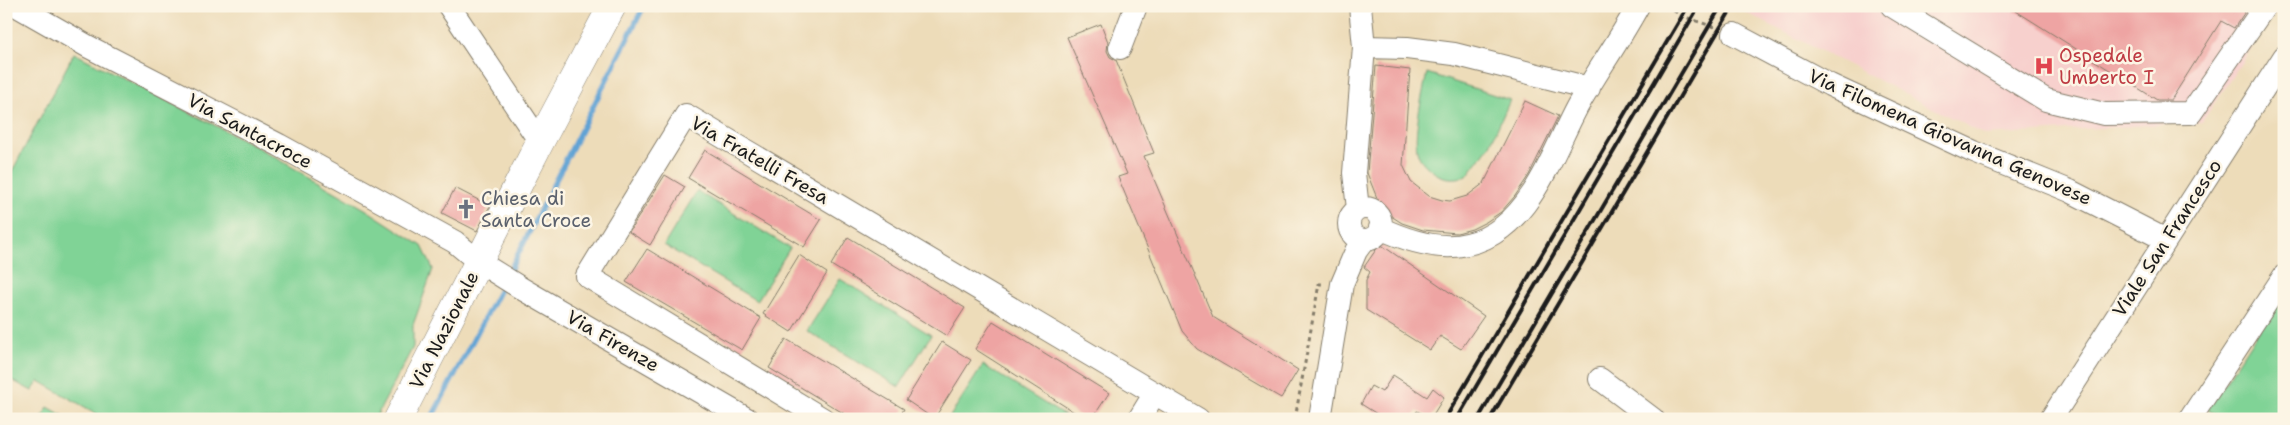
<svg xmlns="http://www.w3.org/2000/svg" width="2290" height="425" font-family="'Shantell Sans',sans-serif">
	<style>
		.built { fill: #f7d0cd }
		.green { fill: #80d396; stroke: #4e7859 }
		.lines { fill: none; stroke-linecap: round; stroke-linejoin: round }
		.stream { stroke: #60a3d4; stroke-width: 5.5 }
		.building { fill: #eea4a3 }
		.minor-casing { stroke: #847c6a; stroke-width: 24 }
		.major-casing { stroke: #847c6a; stroke-width: 29 }
		.path { stroke: #847c6a; stroke-width: 3; stroke-dasharray: 4 4; stroke-linecap: butt }
		.minor { stroke: #fff; stroke-width: 22 }
		.major { stroke: #fff; stroke-width: 28 }
		.rail { stroke: #1c1c1c; stroke-width: 4 }
		.labels { text-anchor: middle; dominant-baseline: central; stroke-width: 5; stroke-linejoin: round; paint-order: stroke }
		.health-label { font-size: 19px; fill: #be3a42; stroke: #fcf5e5; text-anchor: start }
		.street-label { font-size: 19px; fill: #1c1c1c; stroke: #fcf5e5 }
		.worship-label { font-size: 19px; fill: #5b616d; stroke: #fcf5e5; text-anchor: start }
	</style>
	<rect width="100%" height="100%" fill="#fcf5e5"/>
	<filter id="ink" filterUnits="userSpaceOnUse"><feTurbulence type="fractalNoise" baseFrequency=".02" numOctaves="2"/><feDisplacementMap in="SourceGraphic" scale="10" xChannelSelector="R" yChannelSelector="G"/><feConvolveMatrix kernelMatrix="1 2 1 2 8 2 1 2 1" color-interpolation-filters="sRGB"/></filter>
	<filter id="wash" filterUnits="userSpaceOnUse"><feTurbulence type="fractalNoise" baseFrequency=".0096" numOctaves="4" result="noise"/><feDisplacementMap in="SourceGraphic" scale="20" xChannelSelector="R" yChannelSelector="G"/><feGaussianBlur stdDeviation="1.12" result="paint"/><feColorMatrix in="noise" values="0 0 0 0 0 0 0 0 0 0 0 0 0 0 0 0 0 1.4 0 .05"/><feComposite in="paint" operator="in"/></filter>
	<g filter="url(#wash)">
		<rect width="100%" height="100%" fill="#eddcb9"/>
		<path class="built" d="M 1743,6 L 2279,6 L 2202,122 L 1985,135 L 1741,10 Z"/>
		<path class="green" d="M 74,53 L 257,147 L 365,209 L 422,246 L 433,269 L 413,325 L 413,347 L 375,419 L 106,419 L 39,381 L 32,391 L 6,377 L 6,183 Z
			M 1427,73 L 1510,100 L 1490,145 L 1467,176 C 1453,180 1441,179 1430,169 C 1426,166 1420,160 1418,154 C 1412,137 1423,92 1427,73 Z
			M 697,191 L 790,248 L 757,301 L 664,245 Z
			M 840,279 L 931,335 L 899,387 L 807,331 Z
			M 2284,291 L 2284,419 L 2223,419 L 2208,409 Z
			M 983,365 L 1068,418 L 1067,419 L 949,418 Z
			M 48,407 L 69,419 L 41,419 Z"/>
		<g class="lines">
			<path class="stream" d="M 508,274 L 644,6
				M 431,419 L 504,282"/>
		</g>
		<g id="blocks">
			<path class="building" d="M 2008,6 L 2249,6 L 2234,28 L 2221,21 L 2171,100 L 2157,100 Z
				M 1101,24 L 1108,42 L 1107,51 L 1110,57 L 1116,60 L 1154,153 L 1144,156 L 1213,317 L 1298,370 L 1281,398 L 1197,349 L 1182,331 L 1118,177 L 1127,174 L 1067,37 Z
				M 1376,66 L 1410,70 L 1403,165 L 1411,182 L 1429,196 L 1442,200 L 1450,201 L 1467,196 L 1484,183 L 1525,101 L 1558,116 L 1529,175 L 1515,196 L 1501,212 L 1486,222 L 1472,229 L 1457,233 L 1423,230 L 1402,223 L 1391,216 L 1377,198 L 1367,173 Z
				M 705,150 L 821,220 L 804,247 L 688,178 Z
				M 665,175 L 685,187 L 650,245 L 629,232 Z
				M 455,188 L 490,206 L 477,231 L 442,213 Z
				M 848,237 L 965,308 L 947,336 L 831,265 Z
				M 1380,244 L 1484,316 L 1461,349 L 1440,336 L 1430,350 L 1366,310 L 1366,280 L 1370,272 L 1364,267 Z
				M 647,249 L 761,318 L 742,350 L 626,282 Z
				M 799,255 L 827,273 L 791,332 L 763,314 Z
				M 993,321 L 1109,393 L 1092,419 L 1085,419 L 975,349 Z
				M 786,339 L 904,409 L 898,419 L 853,419 L 769,368 Z
				M 942,342 L 971,360 L 934,419 L 906,400 Z
				M 1393,375 L 1427,397 L 1433,388 L 1444,397 L 1431,418 L 1417,411 L 1412,419 L 1385,419 L 1361,404 L 1371,386 L 1382,392 Z"/>
		</g>
	</g>
	<g filter="url(#ink)">
		<use href="#blocks" fill-opacity="0" stroke="#847c6a" stroke-width="1"/>
		<g class="lines">
			<defs>
				<path id="minor" d="M 17,6 L 89,47 L 279,145 L 455,242 L 479,262 L 524,290 L 747,419
					M 449,6 L 540,142
					M 1892,6 L 2046,100 L 2104,114 L 2191,113 L 2265,6
					M 1734,34 L 1830,85 L 1974,152 L 2070,191 L 2166,240
					M 1364,47 L 1407,48 L 1454,54 L 1589,88
					M 1120,48 L 1136,6
					M1349 224a16 16 0 1 1 32 0a16 16 0 1 1-32 0Z
					M 1358,209 L 1354,173 L 1364,47 L 1360,6
					M 1380,228 C 1435,254 1485,257 1525,204 C 1547,175 1560,139 1577,107 C 1596,73 1619,41 1638,6
					M 1600,379 L 1653,419
					M 823,419 L 587,276 L 686,115 L 1198,419
					M 1139,419 L 1155,393
					M 1320,419 L 1342,284 L 1356,251 L 1364,240
					M 2051,419 L 2284,57
					M 2190,419 L 2284,276"/>
				<path id="major" d="M 398,419 L 540,142 L 612,6"/>
			</defs>
			<use href="#minor" class="minor-casing"/>
			<use href="#major" class="major-casing"/>
			<path class="path" d="M 1667,6 L 1682,16 L 1717,28
				M 1295,419 L 1319,284 L 1324,284"/>
			<use href="#minor" class="minor"/>
			<use href="#major" class="major"/>
			<path class="rail" d="M 1445,419 L 1688,6
				M 1457,419 L 1699,6
				M 1478,419 L 1721,6
				M 1490,419 L 1733,6"/>
		</g>
	</g>
	<defs>
		<symbol id="hospital-bare" viewBox="-9 -9 18 18"><path d="M-5-5h3v3.5h4V-5h3V5h-3V1.5h-4V5h-3Z" fill="#e0444e" stroke="#fcf5e5" stroke-width="2.5" paint-order="stroke"/></symbol>
		<symbol id="church-bare" viewBox="-9 -9 18 18"><path d="M-1.2-6h2.4v3.5h3.3v2.4h-3.3V6h-2.4V-.1h-3.3v-2.4h3.3Z" fill="#6b7280" stroke="#fcf5e5" stroke-width="2.5" paint-order="stroke"/></symbol>
	</defs>
	<g fill-rule="evenodd">
		<use href="#hospital-bare" x="2030" y="52" width="28" height="28"/>
		<use href="#church-bare" x="452" y="195" width="28" height="28"/>
	</g>
	<g class="labels">
		<g class="health-label">
			<text x="2059" y="55">Ospedale<tspan x="2059" dy="22">Umberto I</tspan></text>
		</g>
		<g class="street-label">
			<text transform="translate(250 131) rotate(28)">Via Santacroce</text>
			<text transform="translate(1950 137) rotate(24)">Via Filomena Giovanna Genovese</text>
			<text transform="translate(760 160) rotate(30)">Via Fratelli Fresa</text>
			<text transform="translate(2167 238) rotate(-57)">Viale San Francesco</text>
			<text transform="translate(444 330) rotate(-63)">Via Nazionale</text>
			<text transform="translate(613 341) rotate(30)">Via Firenze</text>
		</g>
		<g class="worship-label">
			<text x="481" y="198">Chiesa di<tspan x="481" dy="22">Santa Croce</tspan></text>
		</g>
	</g>
	<rect width="2290" height="425" fill="none" stroke="#fcf5e5" stroke-width="25"/>
</svg>
